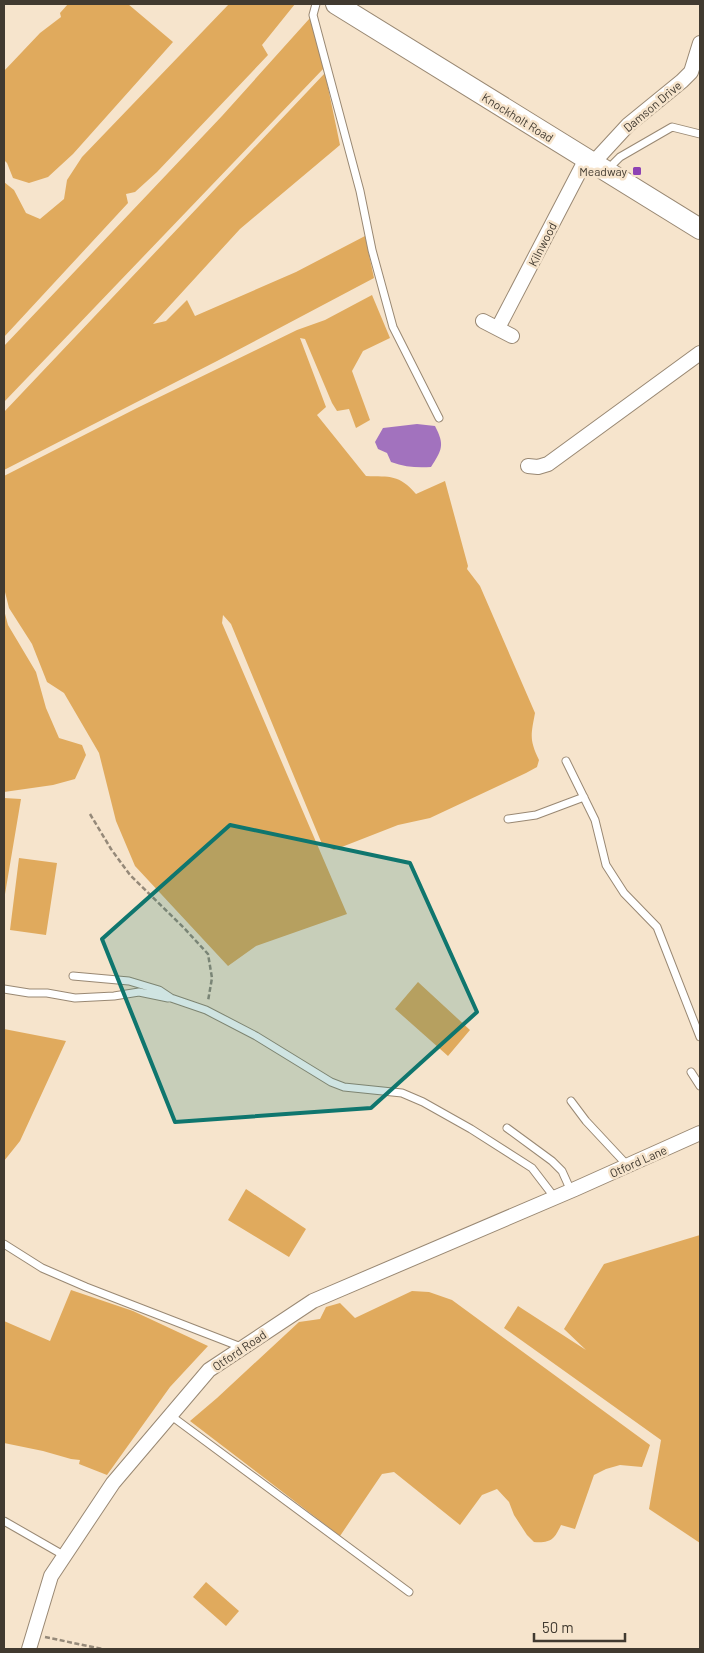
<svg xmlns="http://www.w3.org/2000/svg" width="704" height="1653" font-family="Barlow,sans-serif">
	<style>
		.green { fill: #e0aa5d }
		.water { fill: #a272be }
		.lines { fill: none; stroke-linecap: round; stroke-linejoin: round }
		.lane-casing { stroke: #998873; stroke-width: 9 }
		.street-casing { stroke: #998873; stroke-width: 16 }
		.secondary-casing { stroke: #998873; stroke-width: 22 }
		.path { stroke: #958979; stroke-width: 2.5; stroke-dasharray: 5 2.5; stroke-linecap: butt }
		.lane { stroke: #fff; stroke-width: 7 }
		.street { stroke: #fff; stroke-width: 14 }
		.secondary { stroke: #fff; stroke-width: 20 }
		.marked { fill: #0f766e; fill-opacity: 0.2; stroke: #0f766e; stroke-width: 4; stroke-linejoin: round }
		.poi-dot { fill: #8d42b4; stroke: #f6e4cc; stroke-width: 2 }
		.labels { text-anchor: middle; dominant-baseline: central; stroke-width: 5; stroke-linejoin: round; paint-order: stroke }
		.street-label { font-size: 12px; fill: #413a30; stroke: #f6e4cc }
		.poi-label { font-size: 12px; fill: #413a30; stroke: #f6e4cc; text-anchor: end }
	</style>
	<rect width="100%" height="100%" fill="#f6e4cc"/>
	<path class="green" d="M 68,4 L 128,4 L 173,42 L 73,154 L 48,177 L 29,183 L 13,178 L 7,163 L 4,160 L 4,71 L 40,33 L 61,17 L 60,13 Z
		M 229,4 L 295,4 L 262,45 L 268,55 L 157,172 L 135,192 L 126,194 L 128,203 L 4,337 L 4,182 L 14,190 L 26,213 L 40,219 L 64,199 L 67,180 L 82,157 Z
		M 310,18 L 324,68 L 4,402 L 4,346 L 222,116 Z
		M 325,73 L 340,145 L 240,229 L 153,324 L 166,321 L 187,300 L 195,316 L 296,272 L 365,236 L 374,278 L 217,361 L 4,470 L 4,412 Z
		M 372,295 L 390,338 L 363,351 L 352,371 L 370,420 L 356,428 L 349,409 L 337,411 L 332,403 L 305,339 L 300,338 L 326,407 L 317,415 L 366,476 C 390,477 399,474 416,494 L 445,481 L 468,566 L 467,569 L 480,586 L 535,713 C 531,735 529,739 539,760 L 537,767 L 526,773 L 430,818 L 398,825 L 334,850 L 322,844 L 231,624 L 223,615 L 222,623 L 347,914 L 256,946 L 228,966 L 135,866 L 116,821 L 99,753 L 64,693 L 47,682 L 32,644 L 9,608 L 4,588 L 4,476 L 137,408 L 297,330 L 325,320 Z
		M 4,610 L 8,625 L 36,672 L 46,708 L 59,738 L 82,745 L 86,755 L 75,779 L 53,785 L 4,792 Z
		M 4,798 L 21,799 L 4,900 Z
		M 19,858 L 57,863 L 46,935 L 10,930 Z
		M 418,982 L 470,1030 L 448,1056 L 395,1009 Z
		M 4,1029 L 66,1041 L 20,1141 L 4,1161 Z
		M 246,1189 L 306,1229 L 289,1257 L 228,1220 Z
		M 700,1235 L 700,1543 L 649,1509 L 661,1440 L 504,1328 L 518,1306 L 586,1350 L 564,1329 L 604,1264 Z
		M 71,1290 L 133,1311 L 208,1346 L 170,1387 L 107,1475 L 79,1464 L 80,1460 L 71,1459 L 43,1451 L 4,1443 L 4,1321 L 50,1341 Z
		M 412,1291 L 429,1292 L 452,1300 L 650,1445 L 642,1467 L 620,1465 L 606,1469 L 594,1475 L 575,1529 L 561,1525 C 554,1540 551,1543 534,1542 L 527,1535 L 514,1515 L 509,1502 L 497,1489 L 482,1495 L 460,1525 L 394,1472 L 382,1474 L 340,1536 L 190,1421 L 217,1398 L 299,1322 L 320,1319 L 326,1307 L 340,1303 L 355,1318 Z
		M 206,1582 L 239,1611 L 226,1626 L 193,1597 Z"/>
	<path class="water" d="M 417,424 L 435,426 C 445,445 442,450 431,467 C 417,468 405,467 391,462 L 387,453 L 378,449 L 375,442 L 383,428 Z"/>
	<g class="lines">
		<defs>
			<path id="lane" d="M 316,4 L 313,15 L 360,191 L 372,250 L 393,327 L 439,418
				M 608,169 L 620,157 L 672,127 L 700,134
				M 566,761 L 595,820 L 606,865 L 624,893 L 657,927 L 700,1037
				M 508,819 L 536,815 L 584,797
				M 73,976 L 129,981 L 159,990 L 171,998 L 206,1010 L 256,1036 L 331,1082 L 344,1087 L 402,1093 L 423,1102 L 471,1129 L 532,1168 L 555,1198
				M 4,989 L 29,993 L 47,993 L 75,998 L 114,996 L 139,992 L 168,998
				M 691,1072 L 700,1086
				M 571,1101 L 586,1121 L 628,1166
				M 507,1128 L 552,1161 L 562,1171 L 571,1191
				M 4,1244 L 42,1268 L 86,1287 L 241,1347
				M 170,1415 L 409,1592
				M 4,1521 L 65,1556"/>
			<path id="street" d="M 593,163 L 628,125 L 682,81 L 691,72 L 700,43
				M 483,321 L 512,336
				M 498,328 L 586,159
				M 528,466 L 538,467 L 548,464 L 700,353
				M 29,1649 L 51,1576 L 113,1483 L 209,1370 L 313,1301 L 575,1189 L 700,1133"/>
			<path id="secondary" d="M 336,4 L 700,229"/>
		</defs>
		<use href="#lane" class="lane-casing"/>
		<use href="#street" class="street-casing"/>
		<use href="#secondary" class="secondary-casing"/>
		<path class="path" d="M 90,814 L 111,849 L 130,875 L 184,928 L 208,954 L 212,978 L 208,1001
			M 45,1637 L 102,1649"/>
		<use href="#lane" class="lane"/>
		<use href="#street" class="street"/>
		<use href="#secondary" class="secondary"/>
	</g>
	<path class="marked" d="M 230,825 L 410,863 L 477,1012 L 371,1108 L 175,1122 L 102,939 Z"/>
	<rect class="poi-dot" x="632" y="166" width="10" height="10" rx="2.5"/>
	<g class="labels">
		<g class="street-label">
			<text transform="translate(652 106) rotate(-40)">Damson Drive</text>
			<text transform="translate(518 117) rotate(32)">Knockholt Road</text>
			<text transform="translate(542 244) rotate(-63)">Kilnwood</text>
			<text transform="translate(638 1161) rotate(-24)">Otford Lane</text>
			<text transform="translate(239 1350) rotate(-34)">Otford Road</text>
		</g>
		<g class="poi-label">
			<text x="627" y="171">Meadway</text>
		</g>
	</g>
	<rect width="704" height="1653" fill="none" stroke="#413a30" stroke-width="10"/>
	<path d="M534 1633v8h91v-8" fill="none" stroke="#413a30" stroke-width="2.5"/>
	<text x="542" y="1633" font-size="15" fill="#413a30" stroke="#f6e4cc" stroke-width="4" paint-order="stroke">50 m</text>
</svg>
